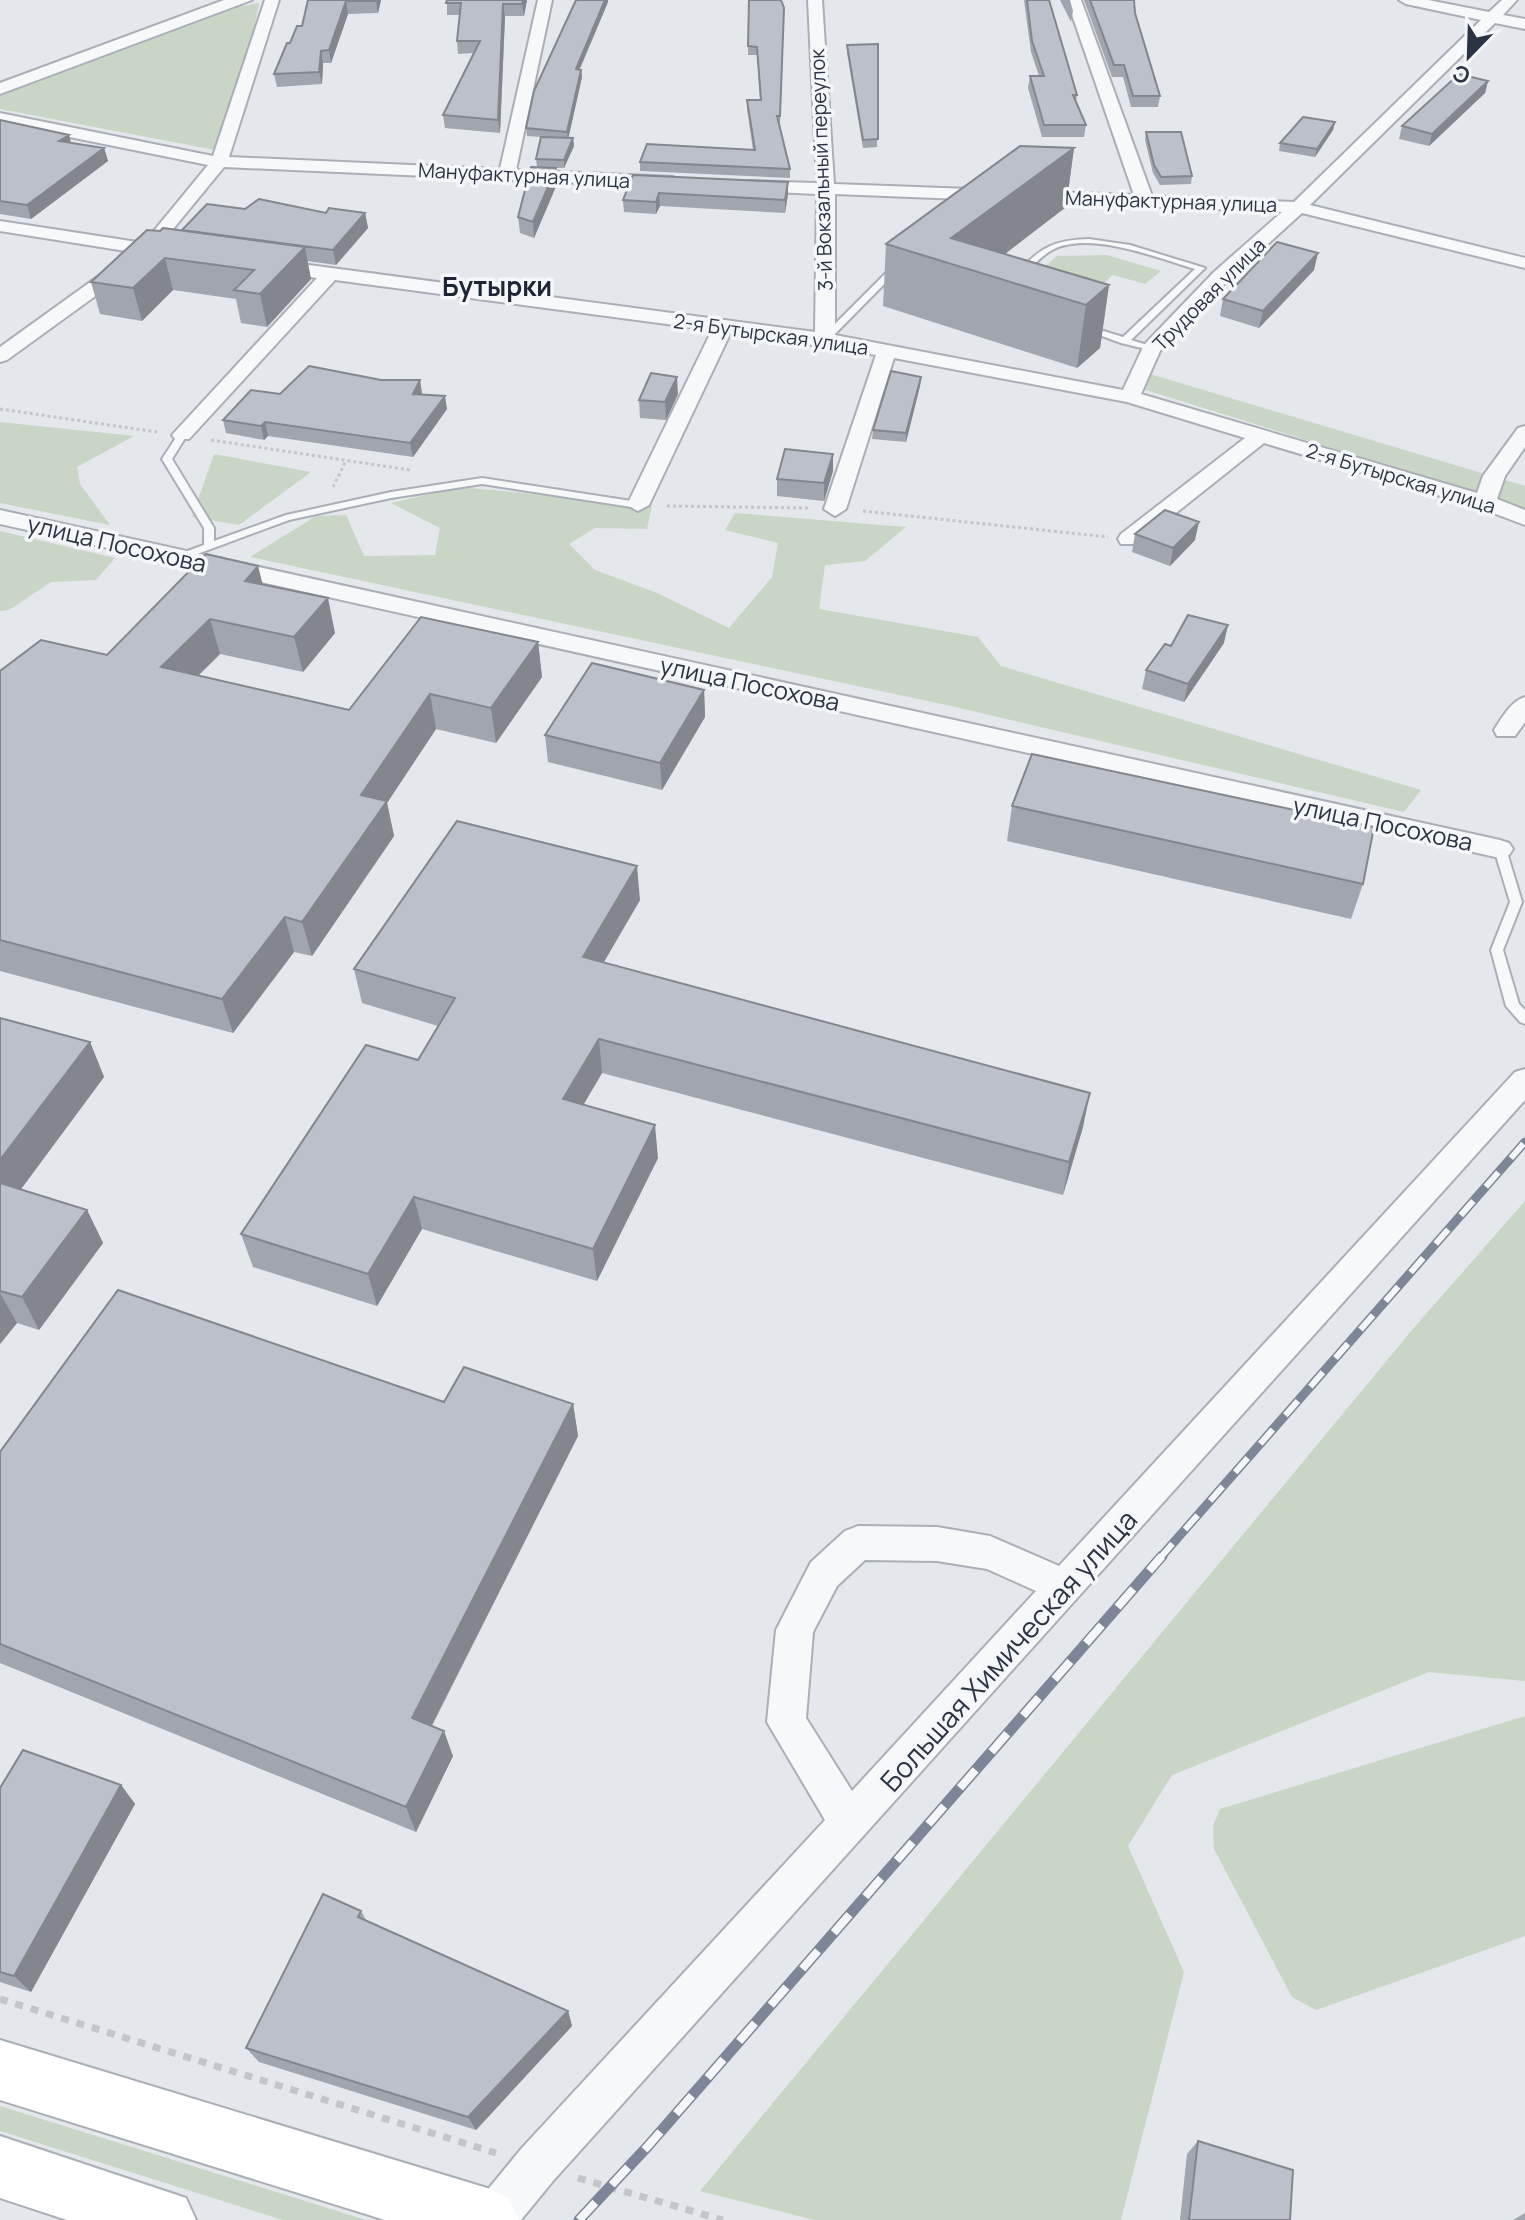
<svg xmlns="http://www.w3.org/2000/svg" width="1525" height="2220" font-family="Manrope,sans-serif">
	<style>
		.green { fill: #c9d6c5 }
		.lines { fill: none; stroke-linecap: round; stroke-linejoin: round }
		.service-casing { stroke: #a9aeb7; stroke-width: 4 }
		.minor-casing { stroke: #a9aeb7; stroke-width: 4 }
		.secondary-casing { stroke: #a9aeb7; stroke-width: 4 }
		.path-far1 { stroke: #c2c5cb; stroke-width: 3; stroke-dasharray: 3 3; stroke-linecap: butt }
		.path { stroke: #c2c5cb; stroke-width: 7; stroke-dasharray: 8 8; stroke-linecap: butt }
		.service { fill: #f7f8fa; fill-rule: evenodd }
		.minor { fill: #f7f8fa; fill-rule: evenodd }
		.secondary { fill: #fff; fill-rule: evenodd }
		.rail-far1-casing { stroke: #7d8696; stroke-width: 9 }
		.rail-casing { stroke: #7d8696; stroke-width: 11 }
		.rail-far1 { stroke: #f4f6f9; stroke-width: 6; stroke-dasharray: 19; stroke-linecap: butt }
		.rail { stroke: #f4f6f9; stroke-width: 8; stroke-dasharray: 24; stroke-linecap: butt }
		.wall { fill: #a1a5ae }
		.shaded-wall { fill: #83868d }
		.building { fill: #bbc0ca; stroke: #83868d; stroke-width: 2 }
		.labels { text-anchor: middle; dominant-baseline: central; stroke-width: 7; stroke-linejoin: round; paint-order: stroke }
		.far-street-label { font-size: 20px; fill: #2b3445; stroke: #f4f6f9 }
		.street-label { font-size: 24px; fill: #2b3445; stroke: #f4f6f9 }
		.far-district-label { font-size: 26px; font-weight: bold; fill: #1d2536; stroke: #f4f6f9 }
		.near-street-label { font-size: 28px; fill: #2b3445; stroke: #f4f6f9 }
	</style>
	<rect width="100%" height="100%" fill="#e4e7ec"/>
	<path class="green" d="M 259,3 L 231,153 L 0,109 L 0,93 L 213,12 Z
		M 1107,255 L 1161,271 L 1145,284 L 1113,275 L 1068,316 L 1008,298 L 1057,256 Z
		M 1140,371 L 1525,486 L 1525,512 L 1486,496 L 1136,387 Z
		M 0,422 L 134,436 L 77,467 L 80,484 L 110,525 L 0,503 Z
		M 214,454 L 311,472 L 239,525 L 192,517 Z
		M 459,487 L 652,505 L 647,529 L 595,528 L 569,544 L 595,570 L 657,593 L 729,628 L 772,577 L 778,543 L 725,530 L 735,513 L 906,527 L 865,561 L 825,565 L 819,609 L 978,637 L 1001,666 L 1421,790 L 1404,812 L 951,706 L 250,557 L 316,516 L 346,515 L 364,556 L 435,555 L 440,528 L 391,503 Z
		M 0,531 L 115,558 L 96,580 L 51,582 L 9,610 L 0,611 Z
		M 1525,1201 L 1525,1681 L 1429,1672 L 1172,1775 L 1128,1846 L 1184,1972 L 1121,2220 L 814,2220 L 700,2191 L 1412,1330 Z
		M 1525,1716 L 1525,1936 L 1316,2010 L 1292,1997 L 1214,1849 L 1213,1826 L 1220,1809 Z
		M 0,2106 L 366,2220 L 283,2220 L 0,2131 Z"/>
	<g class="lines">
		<defs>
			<path id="service" d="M 1089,239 L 1130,245 L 1205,268 L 1131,340 L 1154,347 L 1154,351 L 1121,343 L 1083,329 L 1087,326 L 1123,337 L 1195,269 C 1158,258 1088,230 1052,250 C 1041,256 1032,267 1023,276 L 1016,274 C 1040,248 1053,240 1089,239 Z
				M 895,264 L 902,266 L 828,341 L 822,341 L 822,337 Z
				M 182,432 L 187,435 L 172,459 L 214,528 L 214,541 L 286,515 L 391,492 L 482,478 L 638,502 L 643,505 L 638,508 L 482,484 L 391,498 L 289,520 L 181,560 L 176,557 L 177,555 L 204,545 L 204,528 L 162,459 L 179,433 Z
				M 1500,845 L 1506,849 L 1522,902 L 1503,950 L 1519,1004 L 1525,1010 L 1525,1024 L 1520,1022 L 1506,1006 L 1491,950 L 1510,902 L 1494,849 Z"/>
			<path id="minor" d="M 224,0 L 252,0 L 0,94 L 0,83 Z
				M 265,0 L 279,0 L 229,157 L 500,169 L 538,0 L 552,0 L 516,170 L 673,177 L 682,182 L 673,187 L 224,167 L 160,245 L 174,248 L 177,252 L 174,256 L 152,255 L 7,360 L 0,362 L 0,347 L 132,252 L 0,231 L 0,221 L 144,243 L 208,165 L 0,123 L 0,113 L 213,156 Z
				M 808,0 L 822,0 L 834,184 L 1134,195 L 1067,0 L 1081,0 L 1152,196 L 1294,202 L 1481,20 L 1406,4 L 1399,0 L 1428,0 L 1489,12 L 1502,0 L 1517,0 L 1503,15 L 1525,19 L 1525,29 L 1495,23 L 1310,205 L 1525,258 L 1525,268 L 1302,213 L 1228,280 L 1160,351 L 1141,394 L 1477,493 L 1483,476 L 1518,428 L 1525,426 L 1525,447 L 1505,476 L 1497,499 L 1525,510 L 1525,525 L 1477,507 L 1264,443 L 1137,544 L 1121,544 L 1118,539 L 1121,534 L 1245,438 L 1127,402 L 894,358 L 846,509 L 835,516 L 824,509 L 876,355 L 731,332 L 649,505 L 638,511 L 627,505 L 712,330 L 335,280 L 189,439 L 175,439 L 172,435 L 317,278 L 265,270 L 262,266 L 271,260 L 815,332 L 817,194 L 749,191 L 740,186 L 749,181 L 817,183 ZM 835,194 L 1282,212 L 1214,272 L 1144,345 L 1123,390 L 835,335 Z
				M 0,510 L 1500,840 L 1509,843 L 1513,849 L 1509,855 L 1500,858 L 0,524 Z
				M 1525,697 L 1525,722 L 1515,736 L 1497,736 L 1494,730 C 1502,718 1511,701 1525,697 Z
				M 1525,1069 L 1525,1100 L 553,2181 L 521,2220 L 469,2220 L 476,2204 L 521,2149 L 825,1820 L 767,1722 L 776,1630 L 811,1562 L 845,1531 L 858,1526 L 937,1527 L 990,1536 L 1059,1566 L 1515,1072 ZM 865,1560 L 937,1561 L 987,1569 L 1036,1591 L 852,1791 L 806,1718 L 813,1632 L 837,1586 Z"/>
			<path id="secondary" d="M 0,2040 L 487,2188 L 509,2198 L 519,2220 L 385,2220 L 0,2100 Z
				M 0,2136 L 186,2198 L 196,2220 L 67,2220 L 0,2198 Z"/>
		</defs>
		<use href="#service" class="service-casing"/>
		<use href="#minor" class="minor-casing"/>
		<use href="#secondary" class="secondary-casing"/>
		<path class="path-far1" d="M 0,409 L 157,432
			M 211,440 L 410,470
			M 333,487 L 346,461
			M 667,506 L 809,508
			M 863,511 L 1108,537"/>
		<path class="path" d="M 0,1999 L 496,2153
			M 578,2178 L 723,2220"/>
		<use href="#service" class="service"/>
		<use href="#minor" class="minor"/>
		<use href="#secondary" class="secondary"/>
		<defs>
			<path id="rail-far1" d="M 1160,1558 L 1525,1142"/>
			<path id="rail" d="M 579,2220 L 648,2146 L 1162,1556"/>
		</defs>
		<use href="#rail-far1" class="rail-far1-casing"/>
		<use href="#rail" class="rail-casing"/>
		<use href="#rail-far1" class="rail-far1"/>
		<use href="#rail" class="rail"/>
	</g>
	<path class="wall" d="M 308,0 L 381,0 L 378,13 L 348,14 L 331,63 L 323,63 L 322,84 L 277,87 L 274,74 L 290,43 L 302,26 Z
		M 447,0 L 527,0 L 524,16 L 505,16 L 500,133 L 445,128 L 443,115 L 473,53 L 458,54 L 457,41 L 460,15 L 447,15 Z
		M 749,0 L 784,17 L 780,125 L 790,169 L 790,178 L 640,171 L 640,162 L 753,150 L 747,109 L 747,100 L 760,100 L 757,55 L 748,55 Z
		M 1024,0 L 1049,0 L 1077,95 L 1076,102 L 1086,125 L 1084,137 L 1042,137 L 1028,88 L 1030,76 L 1039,76 L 1031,52 Z
		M 1060,0 L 1070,0 L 1073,11 L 1071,22 Z
		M 1084,0 L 1134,0 L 1135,13 L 1160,96 L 1158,107 L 1131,107 L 1123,77 L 1112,77 Z
		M 608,2 L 580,69 L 581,70 L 582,77 L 568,138 L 573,138 L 574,146 L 564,168 L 537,167 L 536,159 L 541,137 L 527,136 L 526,128 Z
		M 878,44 L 877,147 L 863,148 L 847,53 L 847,45 Z
		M 1488,81 L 1485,93 L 1429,146 L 1399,139 L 1402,126 Z
		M 0,120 L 69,135 L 71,143 L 104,148 L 108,161 L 31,219 L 0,214 Z
		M 1335,122 L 1333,130 L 1315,157 L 1279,151 L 1280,143 Z
		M 1146,132 L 1192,176 L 1191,184 L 1160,185 L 1153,173 L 1145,140 Z
		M 1074,148 L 1066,207 L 1005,254 L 1109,285 L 1100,348 L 1077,368 L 883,306 L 886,244 Z
		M 633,175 L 788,182 L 788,194 L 785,213 L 660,206 L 656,214 L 624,212 L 623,200 Z
		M 557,184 L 534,238 L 520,233 L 518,217 Z
		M 245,209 L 326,213 L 365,213 L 368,228 L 336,265 L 307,261 L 311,279 L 267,327 L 241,323 L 236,299 L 173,290 L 142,321 L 100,314 L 91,282 L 160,231 L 182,231 Z
		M 1314,270 L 1259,328 L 1220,316 L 1223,299 Z
		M 921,377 L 920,386 L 906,442 L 872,439 L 873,430 Z
		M 381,380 L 420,380 L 421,394 L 447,409 L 413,457 L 268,436 L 264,440 L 226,433 L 223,420 L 280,394 Z
		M 678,394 L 666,420 L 640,418 L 639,400 Z
		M 833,471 L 824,501 L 777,496 L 777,479 Z
		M 1135,534 L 1195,540 L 1170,566 L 1132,552 Z
		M 263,585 L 335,633 L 303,672 L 220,654 L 198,676 L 349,710 L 538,642 L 542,677 L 496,743 L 436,729 L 387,803 L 394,836 L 312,956 L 294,952 L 233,1033 L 0,971 L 0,671 L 107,655 Z
		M 1224,643 L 1184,702 L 1142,689 L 1146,670 L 1171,646 Z
		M 704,690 L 705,717 L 662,790 L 548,762 L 545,735 Z
		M 1012,806 L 1363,884 L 1351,919 L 1007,841 Z
		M 640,900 L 604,962 L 1083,1127 L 1063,1195 L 602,1073 L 583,1105 L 658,1158 L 597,1281 L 422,1229 L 377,1306 L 253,1267 L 241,1234 L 418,1060 L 438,1026 L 362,1003 L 354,969 Z
		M 0,1018 L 90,1042 L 104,1077 L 21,1189 L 87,1210 L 103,1243 L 39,1330 L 17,1323 L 0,1344 Z
		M 444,1402 L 573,1404 L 578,1436 L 432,1726 L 453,1756 L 416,1832 L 0,1663 L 0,1452 Z
		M 121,1785 L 135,1804 L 31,1992 L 0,1982 L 0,1788 Z
		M 361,1911 L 366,1920 L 568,2011 L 572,2026 L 476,2130 L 259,2062 L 246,2048 Z
		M 1198,2141 L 1290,2220 L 1180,2220 L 1187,2154 Z
		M 1525,2213 L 1525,2220 L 1513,2220 Z"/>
	<path class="shaded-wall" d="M 376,0 L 381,0 L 378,13 L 376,1 Z
		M 523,0 L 527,0 L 524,16 L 522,4 Z
		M 605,0 L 608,0 L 608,2 L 576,77 L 576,69 Z
		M 346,1 L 348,14 L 331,63 L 329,50 Z
		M 503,4 L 505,16 L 500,133 L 498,120 Z
		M 321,51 L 323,63 L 322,84 L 319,72 Z
		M 581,70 L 582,77 L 568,140 L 567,132 Z
		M 1488,81 L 1485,93 L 1429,146 L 1432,134 Z
		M 1335,122 L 1333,130 L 1315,157 L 1317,149 Z
		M 69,135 L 72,148 L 59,141 Z
		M 573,138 L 574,146 L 564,168 L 564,160 Z
		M 104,148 L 108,161 L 31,219 L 27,205 Z
		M 1074,148 L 1066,207 L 980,273 L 951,238 Z
		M 556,168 L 557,184 L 534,238 L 533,222 Z
		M 788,182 L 788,194 L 785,213 L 785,200 Z
		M 659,193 L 660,206 L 656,214 L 656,202 Z
		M 365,213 L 368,228 L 336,265 L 333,250 Z
		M 305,247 L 311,279 L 267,327 L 260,294 Z
		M 1318,253 L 1314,270 L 1259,328 L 1263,311 Z
		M 165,258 L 173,290 L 142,321 L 133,288 Z
		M 1109,285 L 1100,348 L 1077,368 L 1086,305 Z
		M 677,377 L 678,394 L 666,420 L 665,402 Z
		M 921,377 L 920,386 L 906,442 L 906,433 Z
		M 420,380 L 422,393 L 416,407 L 413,394 Z
		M 445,396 L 447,409 L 413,457 L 410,443 Z
		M 265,422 L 268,436 L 264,440 L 261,426 Z
		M 833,454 L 833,471 L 824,501 L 824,483 Z
		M 1199,522 L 1195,540 L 1170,566 L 1173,548 Z
		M 258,566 L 267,601 L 245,581 Z
		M 328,598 L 335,633 L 303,672 L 294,637 Z
		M 210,619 L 220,654 L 171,702 L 161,667 Z
		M 1228,625 L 1224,643 L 1184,702 L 1188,684 Z
		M 538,642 L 542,677 L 496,743 L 491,708 Z
		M 704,690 L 705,717 L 662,790 L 660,763 Z
		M 430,694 L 436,729 L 387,803 L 394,836 L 312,956 L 302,922 L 361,795 Z
		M 637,866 L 640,900 L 587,991 L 583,957 Z
		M 285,917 L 294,952 L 233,1033 L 222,999 Z
		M 599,1039 L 602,1073 L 567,1133 L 563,1099 Z
		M 90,1042 L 104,1077 L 4,1212 L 0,1204 L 0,1160 Z
		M 1090,1093 L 1083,1127 L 1063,1195 L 1069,1162 Z
		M 655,1125 L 658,1158 L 597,1281 L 593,1249 Z
		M 414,1197 L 422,1229 L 377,1306 L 368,1274 Z
		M 87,1210 L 103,1243 L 39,1330 L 22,1297 Z
		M 0,1293 L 17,1323 L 0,1344 Z
		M 573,1404 L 578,1436 L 422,1744 L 412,1718 Z
		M 444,1731 L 453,1756 L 416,1832 L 406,1807 Z
		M 121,1785 L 135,1804 L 31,1992 L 14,1976 Z
		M 568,2011 L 572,2026 L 476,2130 L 468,2117 Z"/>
	<path class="building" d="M 308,0 L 376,0 L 376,1 L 346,1 L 329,50 L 321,51 L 319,72 L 274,74 L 287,43 L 290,43 L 297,26 L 302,26 Z
		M 447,0 L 523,0 L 522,4 L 503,4 L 498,120 L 443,115 L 480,41 L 457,41 L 461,3 L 446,3 Z
		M 576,0 L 605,0 L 576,69 L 581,70 L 567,132 L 526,128 L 534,91 Z
		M 749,0 L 781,0 L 784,8 L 780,116 L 777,116 L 790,169 L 640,162 L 647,144 L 755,150 L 747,100 L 761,100 L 757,47 L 748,46 Z
		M 1027,0 L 1049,0 L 1077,95 L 1073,95 L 1086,125 L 1044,125 L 1030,76 L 1044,76 L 1032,41 Z
		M 1090,0 L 1134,0 L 1135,13 L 1160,96 L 1133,96 L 1124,65 L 1114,65 Z
		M 878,44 L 878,139 L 863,140 L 847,45 Z
		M 1459,74 L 1488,81 L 1432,134 L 1402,126 Z
		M 1303,117 L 1335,122 L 1317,149 L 1280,143 Z
		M 0,120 L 69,135 L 59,141 L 104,148 L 27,205 L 0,201 Z
		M 1146,132 L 1181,132 L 1192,176 L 1161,177 L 1154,165 Z
		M 541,137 L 573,138 L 564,160 L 536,159 Z
		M 1020,146 L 1074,148 L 951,238 L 1109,285 L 1086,305 L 886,244 Z
		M 531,167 L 556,168 L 533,222 L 518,217 Z
		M 633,175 L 788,182 L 785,200 L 659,193 L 656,202 L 623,200 Z
		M 259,199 L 326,213 L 329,208 L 365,213 L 333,250 L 182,230 L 207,204 L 245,209 Z
		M 163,228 L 305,247 L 260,294 L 234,290 L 254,270 L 165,258 L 133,288 L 91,282 L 147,230 L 160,231 Z
		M 1277,242 L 1318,253 L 1263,311 L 1223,299 Z
		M 309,366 L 381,380 L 420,380 L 413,394 L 445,396 L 410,443 L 265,422 L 261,426 L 223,420 L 251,390 L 280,394 Z
		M 891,371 L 921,377 L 906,433 L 873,430 Z
		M 651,373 L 677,377 L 665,402 L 639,400 Z
		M 785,449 L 833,454 L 824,483 L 777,479 Z
		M 1165,510 L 1199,522 L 1173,548 L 1135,534 Z
		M 206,554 L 258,566 L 245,581 L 328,598 L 294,637 L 210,619 L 161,667 L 349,710 L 421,617 L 538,642 L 491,708 L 430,694 L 361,795 L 387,801 L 302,922 L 285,917 L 222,999 L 0,940 L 0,671 L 41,640 L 107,655 Z
		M 1188,615 L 1228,625 L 1188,684 L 1146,670 L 1165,644 L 1171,646 Z
		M 592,663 L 704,690 L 660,763 L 545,735 Z
		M 1032,754 L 1374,827 L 1363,884 L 1012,806 Z
		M 457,821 L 637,866 L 583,957 L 1090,1093 L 1069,1162 L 599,1039 L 563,1099 L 655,1125 L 593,1249 L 414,1197 L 368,1274 L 241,1234 L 366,1045 L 418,1060 L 455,998 L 354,969 Z
		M 0,1018 L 90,1042 L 0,1160 Z
		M 0,1183 L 87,1210 L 22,1297 L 0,1291 Z
		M 118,1290 L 444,1402 L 464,1367 L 573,1404 L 412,1718 L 444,1731 L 406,1807 L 0,1644 L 0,1452 Z
		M 23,1750 L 121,1785 L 14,1976 L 0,1972 L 0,1788 Z
		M 323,1894 L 361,1911 L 358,1917 L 568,2011 L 468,2117 L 246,2048 Z
		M 1198,2141 L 1293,2170 L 1290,2220 L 1189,2220 Z"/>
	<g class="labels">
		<g class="far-street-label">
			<text transform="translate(821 170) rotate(-92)">3-й Вокзальный переулок</text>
			<text transform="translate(524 175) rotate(3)">Мануфактурная улица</text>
			<text transform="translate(1171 201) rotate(2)">Мануфактурная улица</text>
			<text transform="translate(1209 294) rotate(-45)">Трудовая улица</text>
			<text transform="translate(771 334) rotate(8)">2-я Бутырская улица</text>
			<text transform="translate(1401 478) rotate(17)">2-я Бутырская улица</text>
		</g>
		<g class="street-label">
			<text transform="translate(117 543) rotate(13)">улица Посохова</text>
			<text transform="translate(750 683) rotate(12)">улица Посохова</text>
			<text transform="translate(1383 823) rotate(12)">улица Посохова</text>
		</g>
		<g class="far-district-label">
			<text x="497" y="286">Бутырки</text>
		</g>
		<g class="near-street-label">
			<text transform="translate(1008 1650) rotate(-48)">Большая Химическая улица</text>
		</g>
	</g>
	<g transform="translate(1469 56) rotate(203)" stroke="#f4f6f9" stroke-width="6" paint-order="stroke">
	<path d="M0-6L14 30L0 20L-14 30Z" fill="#2b3445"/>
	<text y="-12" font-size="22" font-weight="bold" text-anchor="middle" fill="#2b3445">С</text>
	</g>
</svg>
